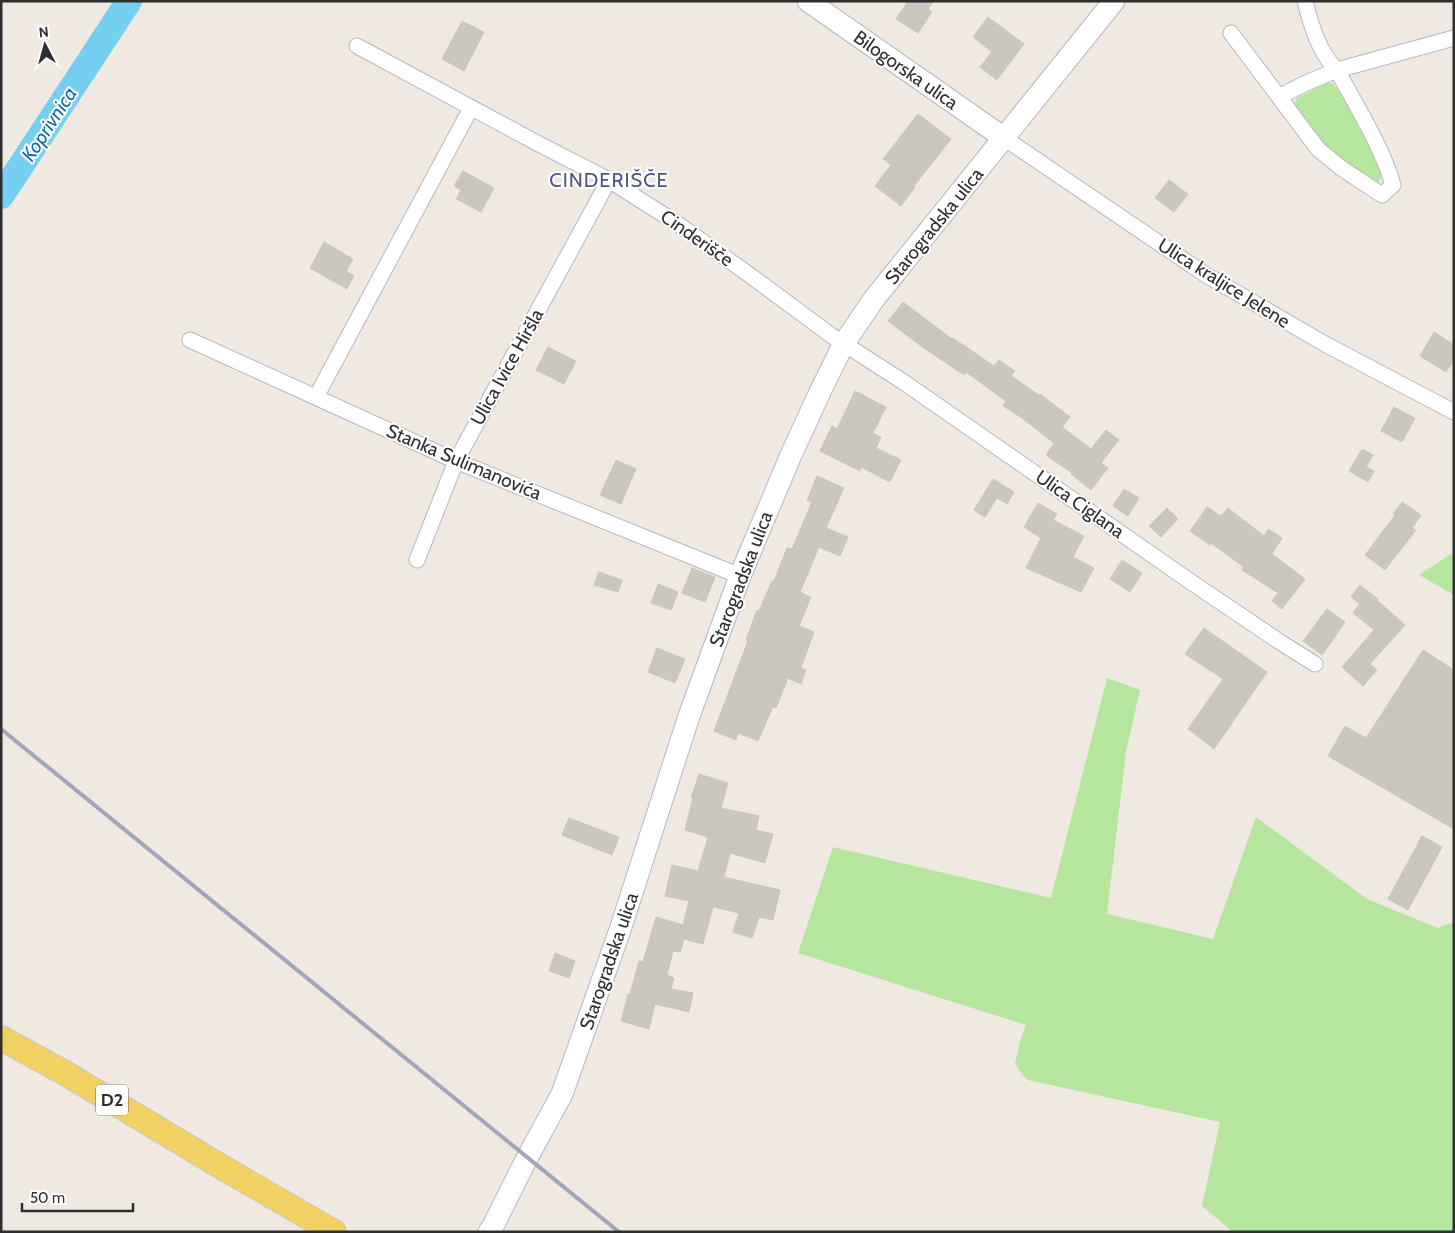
<svg xmlns="http://www.w3.org/2000/svg" width="1455" height="1233" font-family="Cabin,sans-serif">
	<style>
		.green { fill: #b6e59e }
		.lines { fill: none; stroke-linecap: round; stroke-linejoin: round }
		.river { stroke: #75cff0; stroke-width: 26 }
		.building { fill: #cbc7bf; stroke: #cbc5ba }
		.street-casing { stroke: #b4b7c1; stroke-width: 17 }
		.secondary-casing { stroke: #b4b7c1; stroke-width: 23 }
		.primary-casing { stroke: #c9c9c9; stroke-width: 26 }
		.street { stroke: #fff; stroke-width: 15 }
		.secondary { stroke: #fff; stroke-width: 21 }
		.primary { stroke: #f2d163; stroke-width: 24 }
		.rail { stroke: #a3a6b8; stroke-width: 4 }
		.labels { text-anchor: middle; dominant-baseline: central; stroke-width: 4; stroke-linejoin: round; paint-order: stroke }
		.shield { fill: #fff; stroke: #6d6d6d; stroke-width: 1 }
		.shield-label { font-size: 18px; font-weight: bold; fill: #2e2e2e }
		.street-label { font-size: 19px; fill: #2e2e2e; stroke: #fff }
		.water-label { font-size: 20px; font-style: italic; fill: #0d6fa3; stroke: #fff }
		.neighbourhood-label { font-size: 20px; letter-spacing: 1px; fill: #4d5680; stroke: #fff }
	</style>
	<rect width="100%" height="100%" fill="#efe9e1"/>
	<path class="green" d="M 1327,83 L 1333,83 L 1346,103 L 1383,174 L 1378,183 L 1352,166 L 1325,145 L 1294,104 L 1297,98 Z
		M 1454,552 L 1454,595 L 1419,575 Z
		M 1107,678 L 1140,690 L 1126,752 L 1107,914 L 1213,939 L 1256,817 L 1367,899 L 1438,928 L 1454,922 L 1454,1232 L 1233,1232 L 1202,1206 L 1220,1122 L 1028,1080 L 1022,1075 L 1015,1064 L 1020,1041 L 1026,1025 L 798,953 L 833,847 L 1051,898 Z"/>
	<g class="lines">
		<path class="river" d="M 1,196 L 129,1"/>
	</g>
	<path class="building" d="M 908,1 L 934,1 L 928,9 L 932,12 L 918,33 L 896,19 Z
		M 988,17 L 1024,44 L 997,80 L 980,67 L 992,52 L 973,37 Z
		M 462,21 L 484,32 L 464,71 L 442,59 Z
		M 918,114 L 951,139 L 914,186 L 915,187 L 901,206 L 875,186 L 891,165 L 883,159 Z
		M 463,171 L 494,188 L 481,212 L 456,199 L 461,190 L 454,186 Z
		M 1169,180 L 1188,194 L 1174,212 L 1155,198 Z
		M 324,242 L 353,259 L 346,271 L 354,276 L 347,289 L 310,268 Z
		M 903,302 L 952,339 L 953,338 L 994,366 L 999,360 L 1015,371 L 1011,376 L 1040,396 L 1040,394 L 1070,417 L 1062,427 L 1091,449 L 1106,430 L 1119,440 L 1101,463 L 1108,468 L 1091,490 L 1071,474 L 1072,473 L 1046,455 L 1054,443 L 1022,418 L 1003,406 L 1006,401 L 966,372 L 964,375 L 921,346 L 888,321 Z
		M 1434,332 L 1454,345 L 1454,360 L 1446,372 L 1420,356 Z
		M 548,347 L 576,361 L 564,384 L 536,370 Z
		M 855,391 L 886,407 L 873,433 L 881,437 L 876,448 L 901,460 L 890,482 L 861,467 L 860,471 L 820,451 L 832,426 L 837,429 Z
		M 1394,407 L 1415,418 L 1402,442 L 1381,431 Z
		M 1362,449 L 1373,455 L 1366,467 L 1374,471 L 1368,482 L 1349,471 Z
		M 616,460 L 636,469 L 621,504 L 600,495 Z
		M 817,476 L 844,488 L 826,528 L 848,537 L 840,556 L 819,547 L 800,592 L 811,597 L 799,626 L 814,632 L 801,668 L 806,670 L 801,684 L 788,678 L 776,708 L 773,707 L 758,741 L 738,733 L 736,740 L 714,731 L 748,641 L 746,640 L 757,610 L 759,611 L 772,581 L 774,581 L 787,548 L 792,549 L 812,502 L 807,500 Z
		M 993,479 L 1014,492 L 1007,504 L 997,498 L 985,517 L 974,510 Z
		M 1124,489 L 1139,498 L 1128,516 L 1113,506 Z
		M 1402,502 L 1421,515 L 1412,528 L 1416,530 L 1385,570 L 1365,555 L 1395,515 L 1393,514 Z
		M 1038,503 L 1057,514 L 1053,520 L 1084,536 L 1073,557 L 1094,568 L 1081,592 L 1026,568 L 1041,538 L 1024,527 Z
		M 1207,507 L 1221,516 L 1228,508 L 1264,536 L 1268,529 L 1282,538 L 1272,554 L 1305,579 L 1282,609 L 1272,601 L 1278,593 L 1242,570 L 1244,567 L 1211,543 L 1210,545 L 1190,531 Z
		M 1167,508 L 1178,519 L 1161,537 L 1149,526 Z
		M 1122,560 L 1142,573 L 1130,592 L 1110,579 Z
		M 692,568 L 715,577 L 705,602 L 682,593 Z
		M 599,572 L 622,580 L 618,592 L 594,585 Z
		M 658,584 L 678,592 L 671,610 L 651,603 Z
		M 1360,585 L 1378,599 L 1377,600 L 1405,625 L 1370,664 L 1377,670 L 1363,686 L 1342,667 L 1374,630 L 1353,613 L 1360,604 L 1351,597 Z
		M 1327,609 L 1345,622 L 1322,655 L 1303,641 Z
		M 1204,628 L 1267,672 L 1214,749 L 1188,729 L 1223,679 L 1185,654 Z
		M 657,648 L 685,659 L 675,683 L 648,672 Z
		M 1423,650 L 1454,670 L 1454,829 L 1328,756 L 1345,726 L 1366,738 Z
		M 699,774 L 728,783 L 721,808 L 759,816 L 756,830 L 773,834 L 765,863 L 730,853 L 724,877 L 780,890 L 773,920 L 759,917 L 752,938 L 733,932 L 739,913 L 713,907 L 703,944 L 684,939 L 680,952 L 673,951 L 667,975 L 674,978 L 671,989 L 693,993 L 689,1012 L 655,1004 L 649,1029 L 621,1021 L 628,994 L 630,994 L 639,961 L 643,962 L 656,917 L 683,925 L 689,901 L 665,896 L 672,865 L 698,871 L 708,837 L 685,830 L 693,798 L 691,798 Z
		M 569,818 L 619,837 L 612,855 L 562,835 Z
		M 1422,836 L 1442,847 L 1408,910 L 1388,899 Z
		M 555,953 L 575,961 L 569,978 L 549,971 Z"/>
	<g class="lines">
		<defs>
			<path id="street" d="M 1231,33 L 1318,149 L 1341,168 L 1382,195 L 1393,185 C 1382,146 1356,106 1337,70 C 1319,53 1311,25 1305,1
				M 357,46 L 537,143 L 609,180 L 675,222 L 751,276 L 832,336 L 905,383 L 1191,582 L 1280,642 L 1315,664
				M 1279,97 L 1306,83 L 1337,70 L 1454,38
				M 1004,138 L 1206,275 L 1325,344 L 1454,412
				M 190,340 L 456,461 L 740,576
				M 316,397 L 471,108
				M 417,560 L 456,461 L 609,180"/>
			<path id="secondary" d="M 808,1 L 1004,138
				M 489,1232 L 494,1224 L 527,1158 L 562,1094 L 620,930 L 689,716 L 740,576 L 791,455 L 819,394 L 844,343 L 874,299 L 1114,1"/>
			<path id="primary" d="M 1,1038 L 65,1073 L 220,1166 L 334,1232"/>
		</defs>
		<use href="#street" class="street-casing"/>
		<use href="#secondary" class="secondary-casing"/>
		<use href="#primary" class="primary-casing"/>
		<use href="#street" class="street"/>
		<use href="#secondary" class="secondary"/>
		<use href="#primary" class="primary"/>
		<path class="rail" d="M 1,729 L 619,1232"/>
	</g>
	<g class="labels">
		<rect class="shield" x="96" y="1084.5" width="32" height="31" rx="4"/>
		<g class="shield-label">
			<text x="112" y="1100">D2</text>
		</g>
		<g class="street-label">
			<text transform="translate(906 70) rotate(35)">Bilogorska ulica</text>
			<text transform="translate(934 226) rotate(-51)">Starogradska ulica</text>
			<text transform="translate(697 238) rotate(35)">Cinderišče</text>
			<text transform="translate(1224 283) rotate(32)">Ulica kraljice Jelene</text>
			<text transform="translate(507 367) rotate(-61)">Ulica Ivice Hiršla</text>
			<text transform="translate(464 462) rotate(23)">Stanka Sulimanovića</text>
			<text transform="translate(1080 504) rotate(35)">Ulica Ciglana</text>
			<text transform="translate(741 579) rotate(-69)">Starogradska ulica</text>
			<text transform="translate(609 961) rotate(-71)">Starogradska ulica</text>
		</g>
		<g class="water-label">
			<text transform="translate(49 124) rotate(-57)">Koprivnica</text>
		</g>
		<g class="neighbourhood-label">
			<text x="609" y="180">CINDERIŠČE</text>
		</g>
	</g>
	<rect width="1455" height="1233" fill="none" stroke="#2e2e2e" stroke-width="5"/>
	<g transform="translate(45 45) rotate(354)" stroke="#ffffff" stroke-width="4" paint-order="stroke">
	<path d="M0-4L9 19L0 12L-9 19Z" fill="#2e2e2e"/>
	<text y="-8" font-size="14" font-weight="bold" text-anchor="middle" fill="#2e2e2e">N</text>
	</g>
	<path d="M22 1203v8h111v-8" fill="none" stroke="#2e2e2e" stroke-width="2.5"/>
	<text x="30" y="1203" font-size="15" fill="#2e2e2e" stroke="#ffffff" stroke-width="4" paint-order="stroke">50 m</text>
</svg>
